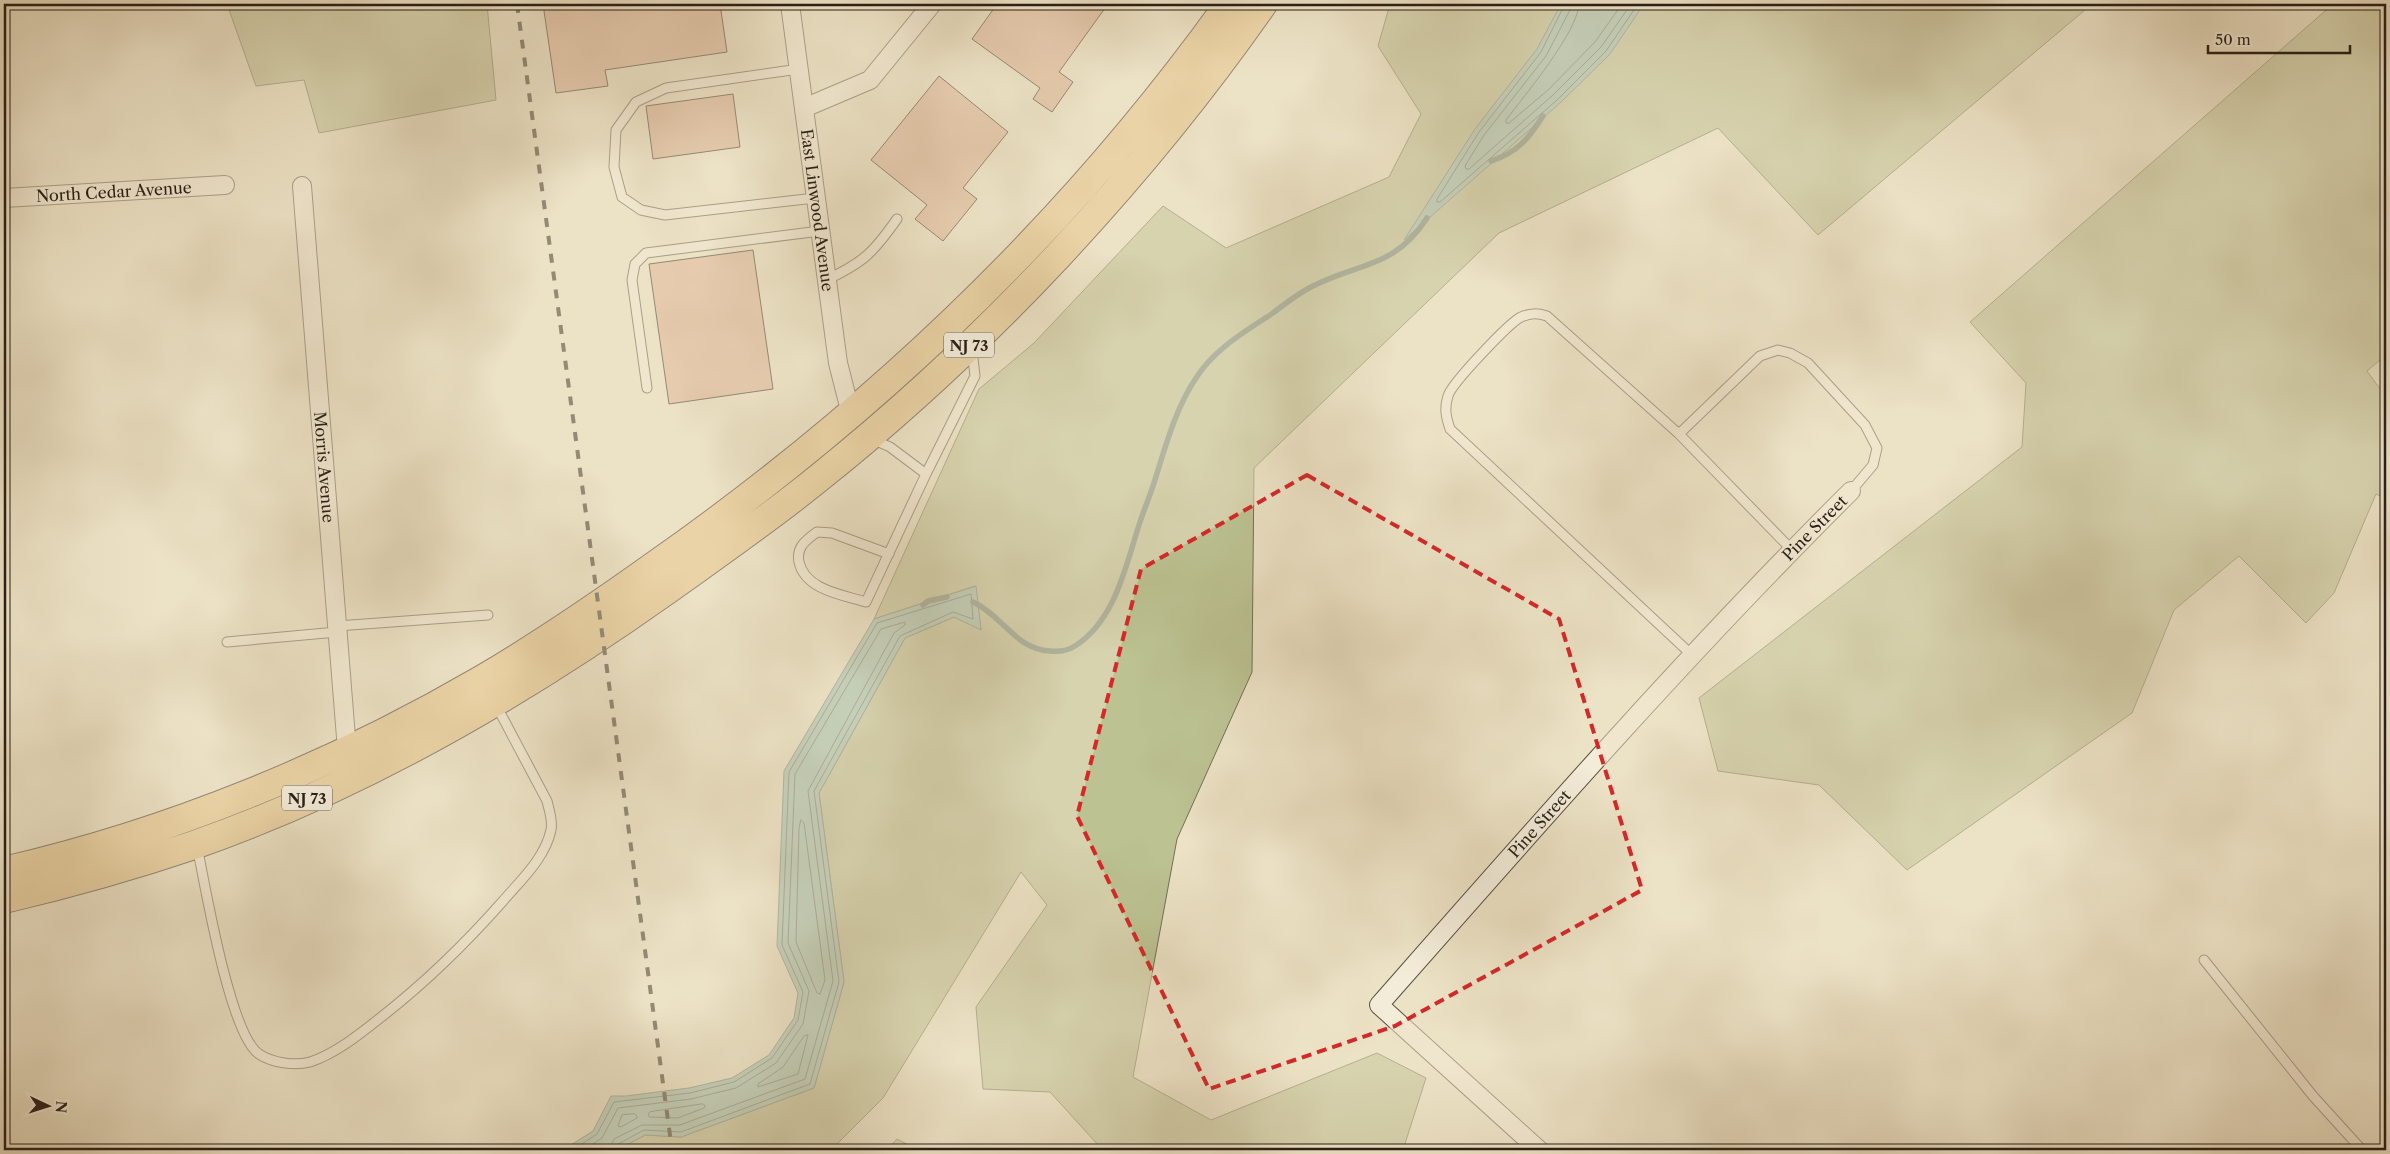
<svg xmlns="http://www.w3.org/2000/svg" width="2390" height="1154" font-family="'Libre Caslon Text',serif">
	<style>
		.green { fill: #bcc292; stroke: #727054 }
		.water { fill: #99beb0; stroke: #6c7e73 }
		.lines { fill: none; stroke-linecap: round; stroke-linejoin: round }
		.shore { stroke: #606e64; stroke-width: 1 }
		.stream { stroke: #6c7e73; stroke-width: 5.5 }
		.building { fill: #deaf92; stroke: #281f17 }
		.lane-casing { stroke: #595042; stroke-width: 11 }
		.street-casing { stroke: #595042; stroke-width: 20 }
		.highway-casing { stroke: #281f17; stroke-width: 30 }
		.lane { stroke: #f3ecd9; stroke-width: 9 }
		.street { stroke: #f3ecd9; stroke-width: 18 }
		.highway { stroke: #e6c182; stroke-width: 28 }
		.rail { stroke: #281f17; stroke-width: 4; stroke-dasharray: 9 9; stroke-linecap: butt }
		.marked { fill: none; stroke: #d62828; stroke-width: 4; stroke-dasharray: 10 6; stroke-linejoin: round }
		.labels { text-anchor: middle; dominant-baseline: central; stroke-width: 4.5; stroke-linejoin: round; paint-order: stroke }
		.shield { fill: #f3ecd9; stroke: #655c51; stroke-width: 1 }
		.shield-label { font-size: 15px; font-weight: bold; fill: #281f17 }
		.street-label { font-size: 16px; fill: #281f17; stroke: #f3ecd9 }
	</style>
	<rect width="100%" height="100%" fill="#ece2c5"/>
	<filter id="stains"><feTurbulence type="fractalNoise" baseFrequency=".004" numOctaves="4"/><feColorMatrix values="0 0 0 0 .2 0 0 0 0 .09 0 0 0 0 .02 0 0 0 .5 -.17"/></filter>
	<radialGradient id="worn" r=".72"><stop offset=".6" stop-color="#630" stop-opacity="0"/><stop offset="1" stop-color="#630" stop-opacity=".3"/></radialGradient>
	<path class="green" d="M 227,4 L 487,4 L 496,100 L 319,133 L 304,80 L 256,86 Z
		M 1390,4 L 2092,4 L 1818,235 L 1718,128 L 1499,233 L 1254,468 L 1252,672 L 1177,839 L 1133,1077 L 1211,1120 L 1377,1053 L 1426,1078 L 1403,1150 L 1098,1150 L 1099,1146 L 1050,1092 L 983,1089 L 976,1007 L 1047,905 L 1021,872 L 883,1098 L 831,1150 L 617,1150 L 645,1135 L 681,1137 L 814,1088 L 844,982 L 819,793 L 905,638 L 954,617 L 981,629 L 975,586 L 874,619 L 979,389 L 1034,343 L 1163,206 L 1226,248 L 1389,177 L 1421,114 L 1378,46 Z
		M 2333,4 L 2386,4 L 2386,355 L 2367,371 L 2386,397 L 2386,499 L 2376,494 L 2334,593 L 2306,623 L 2239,556 L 2174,610 L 2132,713 L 1907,870 L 1819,785 L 1718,771 L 1699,698 L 2022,447 L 2026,383 L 1970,322 Z
		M 897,1139 L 918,1150 L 887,1150 Z"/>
	<path class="water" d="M 1561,4 L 1644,4 L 1610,54 L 1560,103 L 1404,240 L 1475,129 L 1537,49 Z
		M 976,586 L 981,630 L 954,617 L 905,638 L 819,793 L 844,982 L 814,1088 L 681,1137 L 645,1135 L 617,1150 L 563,1150 L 593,1131 L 611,1096 L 626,1096 L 689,1088 L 732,1078 L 769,1055 L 794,1018 L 798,993 L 777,946 L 784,771 L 874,619 Z"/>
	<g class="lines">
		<path class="shore" d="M 1565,4 L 1541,52 L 1479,132 L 1437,199 L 1437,202 L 1440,202 L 1557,100 L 1606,51 L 1638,4
			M 1571,4 L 1570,10 L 1546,56 L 1484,135 L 1465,166 L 1466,169 L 1469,169 L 1553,95 L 1601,47 L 1631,4
			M 1579,4 C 1578,32 1524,96 1506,120 L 1506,123 L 1509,123 L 1548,90 L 1595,42 L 1622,4
			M 801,820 L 804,823 L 825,980 L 820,994 L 817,993 L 796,942 L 799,829 Z
			M 808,1035 L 798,1074 L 758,1087 L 758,1084 L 783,1067 L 804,1036 Z
			M 703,1104 L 705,1106 L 704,1108 L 678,1118 L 650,1117 L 648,1115 L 650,1112 Z
			M 635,1114 L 637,1116 L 637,1118 L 621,1127 L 618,1126 L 622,1115 Z
			M 573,1150 L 597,1134 L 614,1102 L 690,1093 L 734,1082 L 772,1058 L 798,1020 L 803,992 L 782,945 L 789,772 L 877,623 L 971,594 L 973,619 L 953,612 L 900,636 L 814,791 L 839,982 L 810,1084 L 681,1132 L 644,1130 L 618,1144 L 616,1150
			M 584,1150 L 602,1138 L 618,1108 L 691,1099 L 736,1088 L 776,1063 L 803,1024 L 809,991 L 788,943 L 795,774 L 881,629 L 905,622 L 905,625 L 894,633 L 808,791 L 833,981 L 805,1079 L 680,1125 L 642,1125 L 614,1139 L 609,1150"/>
		<path class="stream" d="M 1491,161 C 1517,153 1529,138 1543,116
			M 973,602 C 1003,616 1015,649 1050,651 C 1059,652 1067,651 1075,646 C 1116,620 1126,564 1140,522 C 1144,510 1149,498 1153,486 C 1165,449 1174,411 1196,378 C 1214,349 1246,331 1273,313 C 1285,304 1297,294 1311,287 C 1359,262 1394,269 1427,218
			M 923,605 L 928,601 L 947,597"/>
	</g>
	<path class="building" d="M 543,4 L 720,4 L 727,52 L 605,70 L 608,86 L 556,93 Z
		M 997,4 L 1108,4 L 1059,72 L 1073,82 L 1052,112 L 1033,99 L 1040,88 L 972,39 Z
		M 939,76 L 1008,132 L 963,188 L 977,199 L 943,241 L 915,219 L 927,205 L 871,160 Z
		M 733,94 L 740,147 L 653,159 L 646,106 Z
		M 753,250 L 773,389 L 669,404 L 649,264 Z"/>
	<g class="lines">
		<defs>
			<path id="lane" d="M 799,69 L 666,88 L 636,102 L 616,130 L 614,167 L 622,197 L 641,210 L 665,215 L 815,198
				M 826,280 C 864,262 873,253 897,219
				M 647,388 L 632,280 L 635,264 L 646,253 L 820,231
				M 1679,434 L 1760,356 L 1778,350 L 1790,353 L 1808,363 L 1865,425 L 1877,448 L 1873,465 L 1851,491
				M 872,439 L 890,447 L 926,474 L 975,376 L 972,350
				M 889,554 L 832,533 L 817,532 C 806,540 796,547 799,562 C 805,590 843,595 866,602 L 926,474
				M 337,626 L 488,615
				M 227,642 L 337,632
				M 1693,656 L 1450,429 C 1446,417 1444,408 1448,396 C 1451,384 1509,323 1521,317 C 1531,313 1537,313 1547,316 L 1679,434 L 1792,550
				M 197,846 C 205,885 230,1035 259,1054 C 272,1063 295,1066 310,1062 C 335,1054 360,1034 380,1018 C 425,983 465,944 503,901 C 521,880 545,858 551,830 C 553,820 549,810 547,801 L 496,705
				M 2204,960 L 2313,1096 L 2362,1150"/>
			<g id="street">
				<path id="s1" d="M 790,4 L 838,363 L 851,414"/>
				<path d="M 804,108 L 870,80 L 932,4"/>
				<path id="s2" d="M 302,186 L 347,750"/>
				<path id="s3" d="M 4,198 L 225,185"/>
				<path id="s4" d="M 1539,1150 L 1379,1005 C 1533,830 1686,655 1851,491"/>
			</g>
			<path id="highway" d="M 4,871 C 170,833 333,766 481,680 C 541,645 598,606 654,566 C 875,411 1072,223 1229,4
				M 4,899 C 68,884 132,866 194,845 C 363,786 522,693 667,590 C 719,553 771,517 820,477 C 985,345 1142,177 1263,4"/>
		</defs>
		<use href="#lane" class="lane-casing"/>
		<use href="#street" class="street-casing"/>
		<use href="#highway" class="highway-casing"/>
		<use href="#lane" class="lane"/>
		<use href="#street" class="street"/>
		<use href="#highway" class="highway"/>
		<path class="rail" d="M 517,4 L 672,1150"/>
	</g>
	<path d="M0 0H2390V1154H0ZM 1307,475 L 1559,619 L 1642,890 L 1395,1026 L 1209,1089 L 1077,816 L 1141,569 Z" fill="#ece2c5" fill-opacity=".55" fill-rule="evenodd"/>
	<path class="marked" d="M 1307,475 L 1559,619 L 1642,890 L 1395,1026 L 1209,1089 L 1077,816 L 1141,569 Z"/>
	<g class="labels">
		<g class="shield">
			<rect x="944" y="332.5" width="50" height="25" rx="4"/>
			<rect x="282" y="785.5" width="50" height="25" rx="4"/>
		</g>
		<g class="shield-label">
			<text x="969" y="345">NJ 73</text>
			<text x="307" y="798">NJ 73</text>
		</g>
		<g class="street-label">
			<text stroke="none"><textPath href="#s3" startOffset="110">North Cedar Avenue</textPath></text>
			<text stroke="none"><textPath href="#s1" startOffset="208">East Linwood Avenue</textPath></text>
			<text stroke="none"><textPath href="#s2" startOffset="282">Morris Avenue</textPath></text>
			<text stroke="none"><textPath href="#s4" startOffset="862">Pine Street</textPath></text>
			<text stroke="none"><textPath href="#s4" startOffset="458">Pine Street</textPath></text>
		</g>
	</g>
	<rect width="2390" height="1154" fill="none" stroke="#ece2c5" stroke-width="20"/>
	<rect x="5" y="5" width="2380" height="1144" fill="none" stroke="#281f17" stroke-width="2.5"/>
	<rect x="10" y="10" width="2370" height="1134" fill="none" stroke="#281f17"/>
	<g transform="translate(48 1106) rotate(94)" stroke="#f3ecd9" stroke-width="4" paint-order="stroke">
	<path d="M0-4L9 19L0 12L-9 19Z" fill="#281f17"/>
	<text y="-8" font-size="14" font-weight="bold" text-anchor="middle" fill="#281f17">N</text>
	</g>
	<path d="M2208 45v8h142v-8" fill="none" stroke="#281f17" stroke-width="2.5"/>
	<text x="2215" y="45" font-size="15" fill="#281f17" stroke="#f3ecd9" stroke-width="4" paint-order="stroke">50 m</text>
	<rect width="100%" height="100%" filter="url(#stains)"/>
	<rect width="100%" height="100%" fill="url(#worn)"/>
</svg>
